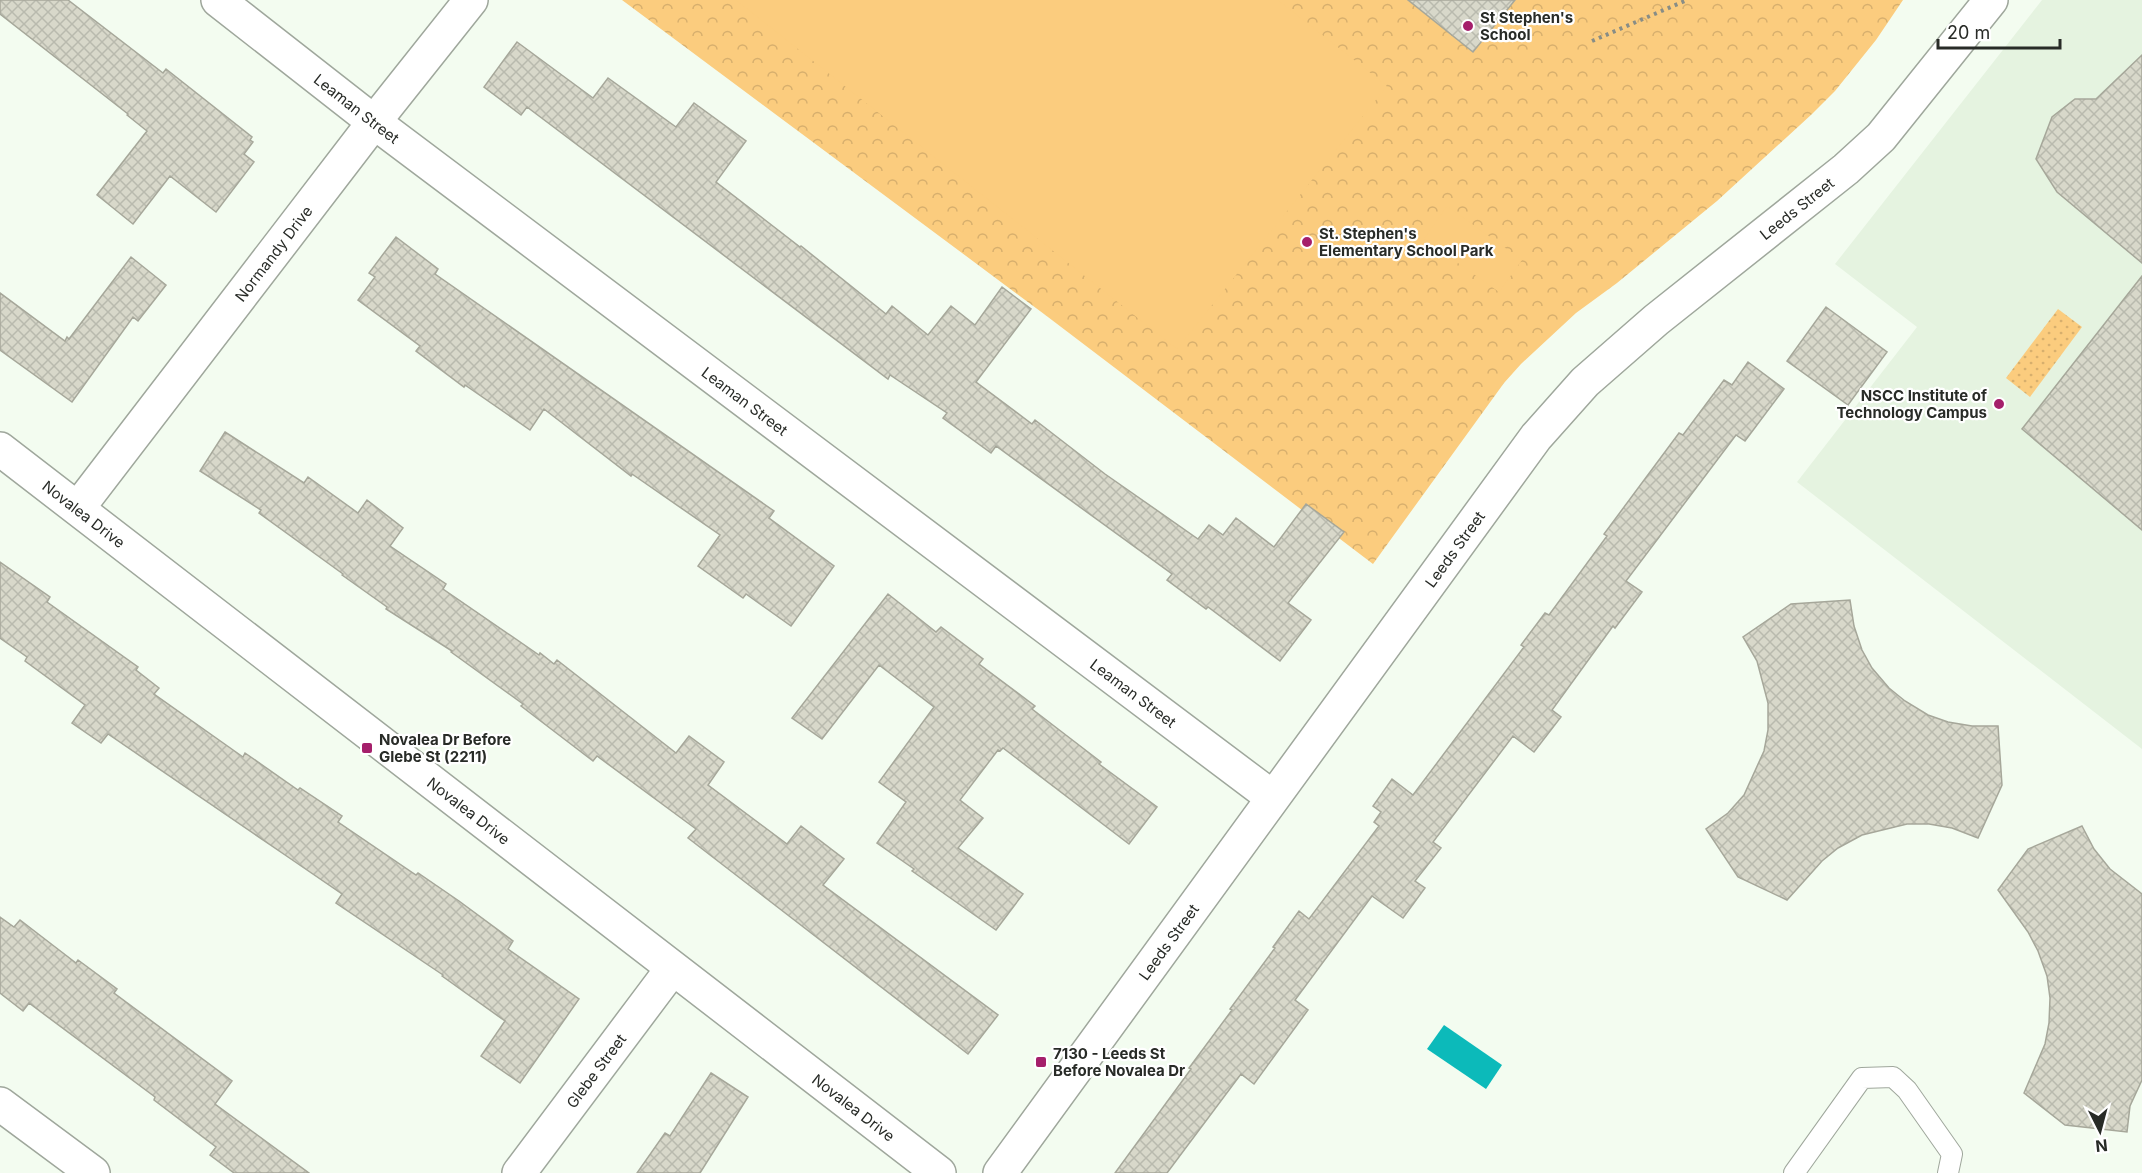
<svg xmlns="http://www.w3.org/2000/svg" width="2142" height="1173" font-family="Inter,sans-serif">
	<style>
		.built { fill: #e5f3e0 }
		.grass { fill: url(#grass-dots) }
		.park { fill: url(#park-crowns) }
		.pitch { fill: #fbcc7e }
		.water { fill: #0cbaba }
		.building { fill: url(#building-cross-hatch); stroke: #a6a79a; stroke-width: 1.5 }
		.lines { fill: none; stroke-linecap: round; stroke-linejoin: round }
		.lane-casing { stroke: #9fa79c; stroke-width: 22 }
		.street-casing { stroke: #9fa79c; stroke-width: 36 }
		.secondary-casing { stroke: #9fa79c; stroke-width: 36 }
		.path { stroke: #888d86; stroke-width: 4; stroke-dasharray: 3 4.5; stroke-linecap: butt }
		.lane { stroke: #fff; stroke-width: 20 }
		.street { stroke: #fff; stroke-width: 33 }
		.secondary { stroke: #fff; stroke-width: 33 }
		.poi-dot { fill: #a51f6b; stroke: #fff; stroke-width: 2 }
		.labels { text-anchor: middle; dominant-baseline: central; stroke-width: 4.5; stroke-linejoin: round; paint-order: stroke }
		.poi-label { font-size: 15px; font-weight: bold; fill: #282b27; stroke: #fff; text-anchor: start }
		.street-label { font-size: 15px; fill: #282b27; stroke: #fff }
	</style>
	<defs>
		<pattern id="grass-dots" width="8" height="8" patternUnits="userSpaceOnUse" patternTransform="scale(1.5)"><rect width="8" height="8" fill="#fbcc7e"/><path d="M2 2h.1M6 6h.1" fill="none" stroke="#d7af6d" stroke-width="1.8" stroke-linecap="round"/></pattern>
		<pattern id="park-crowns" width="20" height="18" patternUnits="userSpaceOnUse" patternTransform="scale(1.5)"><rect width="20" height="18" fill="#fbcc7e"/><path d="M2 6a3 3 0 1 1 6 0M12 15a3 3 0 1 1 6 0" fill="none" stroke="#d7af6d"/></pattern>
		<pattern id="building-cross-hatch" width="8" height="8" patternUnits="userSpaceOnUse" patternTransform="scale(1.5)"><rect width="8" height="8" fill="#d8d8ca"/><path d="M0 0l8 8M0 8l8-8" fill="none" stroke="#b9baae"/></pattern>
	</defs>
	<rect width="100%" height="100%" fill="#f3fcf0"/>
	<path class="built" d="M 2042,0 L 2142,0 L 2142,749 L 1797,482 L 1917,327 L 1835,264 Z"/>
	<path class="grass" d="M 2058,309 L 2082,327 L 2030,397 L 2006,378 Z"/>
	<path class="park" d="M 622,0 L 1903,0 L 1876,40 L 1835,91 L 1812,114 L 1717,201 L 1617,283 L 1576,313 L 1521,364 L 1504,383 L 1373,564 L 1044,314 Z"/>
	<path class="pitch" d="M 736,0 L 1278,0 L 1387,86 L 1177,349 Z
		M 1447,206 L 1522,260 L 1499,292 L 1424,239 Z"/>
	<path class="water" d="M 1444,1025 L 1502,1065 L 1486,1089 L 1427,1049 Z"/>
	<path class="building" d="M 0,0 L 68,0 L 163,73 L 166,69 L 252,137 L 250,140 L 253,142 L 244,154 L 254,162 L 216,212 L 170,176 L 133,224 L 97,195 L 147,131 L 127,115 L 128,114 L 0,14 Z
		M 1408,0 L 1515,0 L 1473,52 Z
		M 517,42 L 593,98 L 608,78 L 676,127 L 694,103 L 746,141 L 716,182 L 800,247 L 801,246 L 886,314 L 892,306 L 928,335 L 951,306 L 975,325 L 1002,287 L 1031,309 L 976,382 L 1032,424 L 1035,420 L 1105,474 L 1198,539 L 1209,525 L 1223,535 L 1236,518 L 1274,547 L 1306,504 L 1344,532 L 1288,603 L 1311,620 L 1280,661 L 1208,607 L 1206,609 L 1167,580 L 1172,574 L 996,446 L 991,453 L 943,418 L 947,413 L 890,375 L 888,379 L 527,107 L 521,115 L 484,87 Z
		M 2142,55 L 2142,263 L 2057,192 L 2036,159 L 2052,117 L 2075,99 L 2096,99 Z
		M 396,237 L 438,269 L 435,274 L 774,511 L 769,518 L 834,566 L 791,626 L 746,594 L 743,598 L 698,566 L 720,535 L 632,474 L 631,476 L 544,409 L 530,430 L 465,385 L 464,387 L 416,351 L 420,346 L 358,300 L 375,277 L 369,273 Z
		M 131,257 L 166,285 L 138,321 L 133,317 L 72,402 L 0,350 L 0,293 L 65,341 L 67,337 L 69,339 Z
		M 2142,276 L 2142,530 L 2022,429 Z
		M 1826,307 L 1887,352 L 1848,405 L 1787,361 Z
		M 1748,362 L 1784,389 L 1745,441 L 1736,435 L 1626,581 L 1642,592 L 1615,628 L 1613,626 L 1552,710 L 1561,717 L 1534,752 L 1513,736 L 1433,842 L 1441,848 L 1415,881 L 1425,888 L 1403,918 L 1372,896 L 1295,1000 L 1308,1010 L 1254,1084 L 1241,1074 L 1167,1173 L 1115,1173 L 1191,1069 L 1189,1068 L 1232,1010 L 1230,1009 L 1275,948 L 1273,947 L 1299,911 L 1309,919 L 1379,826 L 1374,822 L 1381,812 L 1373,806 L 1392,779 L 1413,795 L 1524,647 L 1521,645 L 1545,613 L 1549,615 L 1607,536 L 1604,534 L 1679,433 L 1683,435 L 1724,380 L 1732,385 Z
		M 225,432 L 304,483 L 308,477 L 358,513 L 367,500 L 403,528 L 390,546 L 446,584 L 443,589 L 539,655 L 540,653 L 554,664 L 557,660 L 676,753 L 689,736 L 724,762 L 708,785 L 787,844 L 801,826 L 844,859 L 823,885 L 998,1015 L 968,1054 L 688,838 L 696,829 L 597,756 L 593,761 L 521,706 L 523,704 L 451,652 L 452,651 L 386,609 L 387,607 L 342,575 L 343,574 L 259,513 L 261,510 L 200,471 Z
		M 0,562 L 50,597 L 47,602 L 138,667 L 136,670 L 159,688 L 154,694 L 243,757 L 245,753 L 298,790 L 300,788 L 342,816 L 338,822 L 416,875 L 418,873 L 459,901 L 513,941 L 508,949 L 579,999 L 520,1083 L 481,1056 L 505,1021 L 442,976 L 443,975 L 336,903 L 342,894 L 288,857 L 108,734 L 101,743 L 72,723 L 85,705 L 25,661 L 27,657 L 0,638 Z
		M 888,594 L 936,632 L 941,627 L 983,659 L 979,664 L 1035,706 L 1032,709 L 1101,762 L 1099,764 L 1157,807 L 1129,844 L 1003,748 L 1000,751 L 998,750 L 960,800 L 983,818 L 958,848 L 1023,894 L 996,930 L 912,871 L 914,869 L 877,843 L 906,802 L 879,782 L 934,707 L 879,665 L 822,739 L 792,718 Z
		M 1850,600 L 1854,626 L 1862,650 L 1872,668 L 1889,688 L 1905,701 L 1928,715 L 1948,722 L 1972,726 L 1998,726 L 2002,785 L 1978,838 L 1952,828 L 1929,824 L 1907,824 L 1862,835 L 1838,848 L 1822,861 L 1787,900 L 1738,877 L 1706,829 L 1728,813 L 1744,795 L 1764,751 L 1768,730 L 1768,703 L 1757,661 L 1743,637 L 1791,604 Z
		M 2082,826 L 2094,849 L 2110,869 L 2142,894 L 2142,1080 L 2130,1106 L 2127,1132 L 2065,1125 L 2024,1093 L 2045,1044 L 2049,1023 L 2050,998 L 2047,976 L 2038,951 L 2028,932 L 1998,890 L 2028,849 Z
		M 0,917 L 14,927 L 20,920 L 76,963 L 78,960 L 117,989 L 114,993 L 232,1081 L 215,1104 L 309,1173 L 234,1173 L 210,1155 L 216,1147 L 154,1100 L 155,1097 L 29,1003 L 23,1011 L 0,993 Z
		M 711,1073 L 748,1097 L 700,1173 L 637,1173 L 665,1133 L 670,1136 Z"/>
	<g class="lines">
		<defs>
			<path id="lane" d="M 1794,1173 L 1862,1078 L 1893,1077 L 1907,1090 L 1952,1154 L 1948,1173"/>
			<g id="street">
				<path id="s1" d="M 218,0 L 374,122 L 1272,797"/>
				<path id="s2" d="M 78,508 L 374,122 L 471,0"/>
				<path d="M 0,1104 L 93,1173"/>
				<path id="s3" d="M 519,1173 L 672,969"/>
				<path id="s4" d="M 1000,1173 L 1536,437 L 1585,382 L 1656,320 L 1846,169 L 1881,137 L 1991,0"/>
			</g>
			<g id="secondary">
				<path id="s5" d="M 0,449 L 939,1173"/>
			</g>
		</defs>
		<use href="#lane" class="lane-casing"/>
		<use href="#street" class="street-casing"/>
		<use href="#secondary" class="secondary-casing"/>
		<path class="path" d="M 1592,41 L 1687,0"/>
		<use href="#lane" class="lane"/>
		<use href="#street" class="street"/>
		<use href="#secondary" class="secondary"/>
	</g>
	<g class="poi-dot">
		<circle cx="1468" cy="26" r="6"/>
		<circle cx="1307" cy="242" r="6"/>
		<circle cx="1999" cy="404" r="6"/>
		<rect x="361" y="742" width="12" height="12" rx="3"/>
		<rect x="1035" y="1056" width="12" height="12" rx="3"/>
	</g>
	<g class="labels">
		<g class="poi-label">
			<text x="1480" y="17">St Stephen's<tspan x="1480" dy="17">School</tspan></text>
			<text x="1319" y="233">St. Stephen's<tspan x="1319" dy="17">Elementary School Park</tspan></text>
			<text x="1987" y="395" text-anchor="end">NSCC Institute of<tspan x="1987" dy="17">Technology Campus</tspan></text>
			<text x="379" y="739">Novalea Dr Before<tspan x="379" dy="17">Glebe St (2211)</tspan></text>
			<text x="1053" y="1053">7130 - Leeds St<tspan x="1053" dy="17">Before Novalea Dr</tspan></text>
		</g>
		<g class="street-label">
			<text stroke="none"><textPath href="#s1" startOffset="176">Leaman Street</textPath></text>
			<text stroke="none"><textPath href="#s4" startOffset="1258">Leeds Street</textPath></text>
			<text stroke="none"><textPath href="#s2" startOffset="321">Normandy Drive</textPath></text>
			<text stroke="none"><textPath href="#s1" startOffset="662">Leaman Street</textPath></text>
			<text stroke="none"><textPath href="#s5" startOffset="106">Novalea Drive</textPath></text>
			<text stroke="none"><textPath href="#s4" startOffset="772">Leeds Street</textPath></text>
			<text stroke="none"><textPath href="#s1" startOffset="1148">Leaman Street</textPath></text>
			<text stroke="none"><textPath href="#s5" startOffset="592">Novalea Drive</textPath></text>
			<text stroke="none"><textPath href="#s4" startOffset="286">Leeds Street</textPath></text>
			<text stroke="none"><textPath href="#s3" startOffset="128">Glebe Street</textPath></text>
			<text stroke="none"><textPath href="#s5" startOffset="1078">Novalea Drive</textPath></text>
		</g>
	</g>
	<g transform="translate(2100 1131) rotate(174)" stroke="#ffffff" stroke-width="4.5" paint-order="stroke">
	<path d="M0-4.5L10 22L0 15L-10 22Z" fill="#282b27"/>
	<text y="-9" font-size="16" font-weight="bold" text-anchor="middle" fill="#282b27">N</text>
	</g>
	<path d="M1938 39v9h122v-9" fill="none" stroke="#282b27" stroke-width="3"/>
	<text x="1947" y="39" font-size="18" fill="#282b27" stroke="#ffffff" stroke-width="4.5" paint-order="stroke">20 m</text>
</svg>
